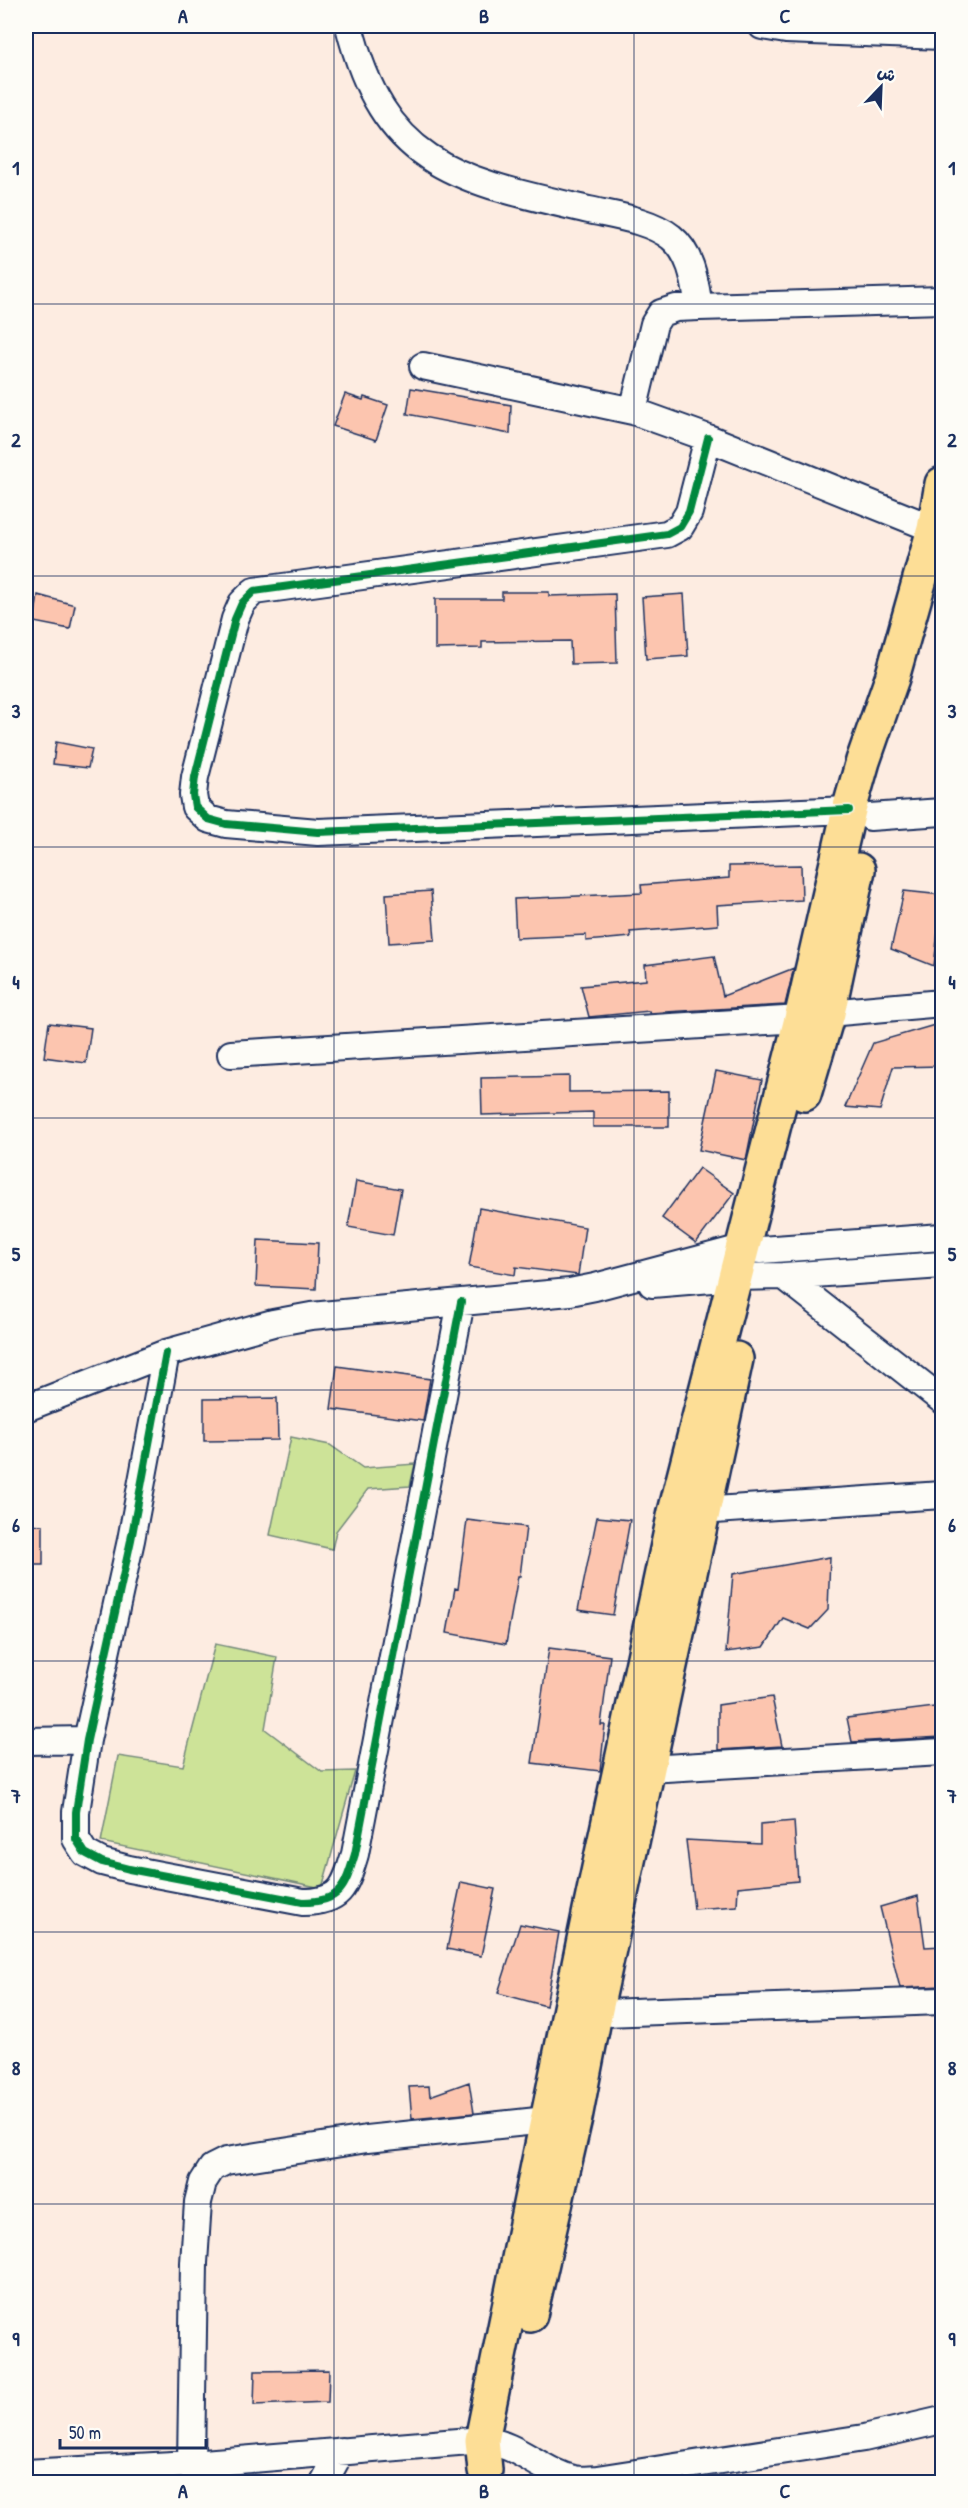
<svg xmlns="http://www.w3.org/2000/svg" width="968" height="2508" font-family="'Patrick Hand','Playpen Sans Arabic',sans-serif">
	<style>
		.green { fill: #cde398; stroke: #74897b; stroke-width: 1.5 }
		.building { fill: #fcc5af; stroke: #1b2f5e; stroke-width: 1.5 }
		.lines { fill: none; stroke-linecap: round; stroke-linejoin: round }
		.minor-casing { stroke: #1b2f5e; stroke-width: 30 }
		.major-casing { stroke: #1b2f5e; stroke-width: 38 }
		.minor { stroke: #fdfcf7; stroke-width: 26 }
		.major { stroke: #fdde96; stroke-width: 33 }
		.cycleway-casing { stroke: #fdfcf7; stroke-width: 11 }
		.cycleway { stroke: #00873e; stroke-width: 8 }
		.grid { fill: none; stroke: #1b2f5e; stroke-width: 1.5; stroke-opacity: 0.55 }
		.neatline { fill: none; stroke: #1b2f5e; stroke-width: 2 }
		.grid-label { font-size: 20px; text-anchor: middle; font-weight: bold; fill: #1b2f5e }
	</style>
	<rect width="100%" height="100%" fill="#fdece1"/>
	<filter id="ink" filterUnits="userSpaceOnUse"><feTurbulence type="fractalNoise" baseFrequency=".0167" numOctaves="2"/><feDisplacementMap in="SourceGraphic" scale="12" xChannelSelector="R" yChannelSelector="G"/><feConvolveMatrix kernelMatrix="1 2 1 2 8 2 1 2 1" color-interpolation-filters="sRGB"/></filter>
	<g filter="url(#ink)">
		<path class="green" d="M 291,1437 L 330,1445 L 363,1468 L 415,1464 L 410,1486 L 368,1489 L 336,1531 L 332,1549 L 270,1535 Z
			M 215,1644 L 277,1657 L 265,1729 L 322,1772 L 355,1771 L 322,1888 L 101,1842 L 118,1756 L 183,1766 Z"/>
		<path class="building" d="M 411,388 L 511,405 L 510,434 L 407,414 Z
			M 345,394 L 363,400 L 364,397 L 388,405 L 376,440 L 333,426 Z
			M 502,592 L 549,592 L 549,596 L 615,594 L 617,663 L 571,664 L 570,641 L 482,642 L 482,648 L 435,649 L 435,599 L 502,599 Z
			M 684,594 L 688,656 L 646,659 L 642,597 Z
			M 38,595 L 75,605 L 70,629 L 34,622 Z
			M 56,742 L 92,749 L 88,768 L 53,764 Z
			M 801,865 L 802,900 L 717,905 L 718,925 L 630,932 L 631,937 L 586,941 L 586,935 L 516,938 L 514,899 L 642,893 L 641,885 L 729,878 L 729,866 Z
			M 431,891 L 435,940 L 389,943 L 386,894 Z
			M 904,891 L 942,895 L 934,966 L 891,949 Z
			M 714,956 L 723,996 L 794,968 L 785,1005 L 649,1013 L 649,1011 L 589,1017 L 581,986 L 646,980 L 645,965 Z
			M 49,1023 L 91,1028 L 86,1063 L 44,1057 Z
			M 938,1024 L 942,1066 L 893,1067 L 880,1110 L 845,1107 L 873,1043 Z
			M 716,1071 L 762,1080 L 746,1160 L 699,1150 Z
			M 569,1076 L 569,1092 L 669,1091 L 669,1127 L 593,1127 L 593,1112 L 482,1115 L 481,1078 Z
			M 699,1168 L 734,1193 L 696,1243 L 662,1218 Z
			M 356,1181 L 401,1189 L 393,1235 L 348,1227 Z
			M 479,1208 L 585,1227 L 578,1275 L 516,1267 L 515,1275 L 469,1267 Z
			M 258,1240 L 318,1243 L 316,1289 L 256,1286 Z
			M 337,1366 L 430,1379 L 423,1421 L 331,1409 Z
			M 277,1398 L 278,1440 L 204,1441 L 204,1399 Z
			M 597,1517 L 630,1520 L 613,1615 L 578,1610 Z
			M 467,1520 L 526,1527 L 520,1576 L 518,1576 L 506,1644 L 447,1633 L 455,1588 L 458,1589 Z
			M 26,1524 L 43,1525 L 43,1565 L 26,1565 Z
			M 830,1557 L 828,1610 L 810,1629 L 783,1618 L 764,1647 L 726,1652 L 733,1574 Z
			M 549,1648 L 610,1656 L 601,1725 L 605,1725 L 600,1771 L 532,1763 Z
			M 772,1697 L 782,1746 L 718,1750 L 718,1705 Z
			M 942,1706 L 942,1737 L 852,1742 L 847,1718 Z
			M 794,1821 L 798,1881 L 738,1887 L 737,1906 L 694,1909 L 686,1840 L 760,1844 L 760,1824 Z
			M 461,1882 L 495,1889 L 481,1956 L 447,1949 Z
			M 918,1896 L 925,1947 L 942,1946 L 942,1986 L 900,1988 L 880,1907 Z
			M 520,1924 L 559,1932 L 546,2006 L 498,1993 Z
			M 469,2082 L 474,2113 L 412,2119 L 409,2087 L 429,2086 L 430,2096 Z
			M 329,2370 L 328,2402 L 254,2405 L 255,2371 Z"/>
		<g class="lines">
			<defs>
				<path id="minor" d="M 349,26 C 385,169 460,180 589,210 C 615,216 649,220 671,237 C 692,254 695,282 699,307
					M 762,26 L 786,30 L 942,36
					M 423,366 L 633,411 L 708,438 L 934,529
					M 633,411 L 654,324 L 661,313 L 676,308 L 699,307 L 942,300
					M 708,438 L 689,512 L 680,527 L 667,534 L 254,591 L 242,603 L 235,619 L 195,777 L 193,795 L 195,807 L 208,819 L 226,824 L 318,832 L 849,810
					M 870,817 L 942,812
					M 828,1013 L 942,1003
					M 231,1054 L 801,1019
					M 784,1276 L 942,1400
					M 652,1284 L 736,1277 L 784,1276 L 942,1265
					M 166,1353 L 131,1540 L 87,1740 L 76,1812 L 76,1839 L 85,1853 L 102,1862 L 129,1869 L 303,1902 C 341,1902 345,1887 355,1854 L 461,1302
					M 26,1408 L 166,1353 L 273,1323 L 311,1316 L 570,1292 L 595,1287 L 742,1248 L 761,1250 L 942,1237
					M 685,1512 L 942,1495
					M 26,1741 L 87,1740
					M 648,1769 L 942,1752
					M 577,2014 L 942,2001
					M 191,2464 L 194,2263 L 198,2202 L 203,2182 L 212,2168 L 226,2161 L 367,2139 L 565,2118
					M 26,2473 L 191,2464 L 482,2440 C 519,2444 540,2471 574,2479 C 581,2481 590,2479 597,2479 L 864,2438 L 942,2420
					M 324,2482 L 341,2451"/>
				<path id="major" d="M 804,1094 L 828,1013 L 858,870
					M 530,2315 L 575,2118 L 595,2014 L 736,1359
					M 485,2470 L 482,2440 L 590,1910 L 675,1512 L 801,1019 L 849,810 L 863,761 L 892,678 L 934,529 L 942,484"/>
			</defs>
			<use href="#minor" class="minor-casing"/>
			<use href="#major" class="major-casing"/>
			<use href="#minor" class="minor"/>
			<use href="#major" class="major"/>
			<defs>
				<path id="cycleway" d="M 708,438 L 689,512 L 680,527 L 667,534 L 254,591 L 242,603 L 235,619 L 195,777 L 193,795 L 195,807 L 208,819 L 226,824 L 318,832 L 849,810
					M 166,1353 L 131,1540 L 87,1740 L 76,1812 L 76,1839 L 85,1853 L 102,1862 L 129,1869 L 303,1902 C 341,1902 345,1887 355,1854 L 461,1302"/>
			</defs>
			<use href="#cycleway" class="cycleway-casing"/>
			<use href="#cycleway" class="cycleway"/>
		</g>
	</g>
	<path class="grid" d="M 334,26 L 334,2482M 634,26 L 634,2482M 26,304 L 942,304M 26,576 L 942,576M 26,847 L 942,847M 26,1118 L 942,1118M 26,1390 L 942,1390M 26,1661 L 942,1661M 26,1932 L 942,1932M 26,2204 L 942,2204"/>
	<rect width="968" height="2508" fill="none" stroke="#fdfcf7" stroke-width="66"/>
	<g transform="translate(881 87) rotate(23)" stroke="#fdfcf7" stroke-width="4.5" paint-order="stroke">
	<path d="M0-4.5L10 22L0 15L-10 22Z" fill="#1b2f5e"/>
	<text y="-9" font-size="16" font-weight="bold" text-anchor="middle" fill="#1b2f5e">ش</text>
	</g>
	<path d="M60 2439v9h146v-9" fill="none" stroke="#1b2f5e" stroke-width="3"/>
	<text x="69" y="2439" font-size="18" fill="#1b2f5e" stroke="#fdfcf7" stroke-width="4.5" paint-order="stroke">50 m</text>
	<rect x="33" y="33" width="902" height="2442" class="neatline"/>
	<g class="grid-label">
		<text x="183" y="23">A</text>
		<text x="484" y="23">B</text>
		<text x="785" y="23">C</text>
		<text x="16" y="175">1</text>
		<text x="952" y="175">1</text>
		<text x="16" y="447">2</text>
		<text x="952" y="447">2</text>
		<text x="16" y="718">3</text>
		<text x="952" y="718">3</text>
		<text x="16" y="989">4</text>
		<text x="952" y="989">4</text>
		<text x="16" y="1261">5</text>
		<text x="952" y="1261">5</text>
		<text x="16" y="1532">6</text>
		<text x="952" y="1532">6</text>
		<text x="16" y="1803">7</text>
		<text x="952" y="1803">7</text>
		<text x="16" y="2075">8</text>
		<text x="952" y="2075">8</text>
		<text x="16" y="2346">9</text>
		<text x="952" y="2346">9</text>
		<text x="183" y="2498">A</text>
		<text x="484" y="2498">B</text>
		<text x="785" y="2498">C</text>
	</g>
</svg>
